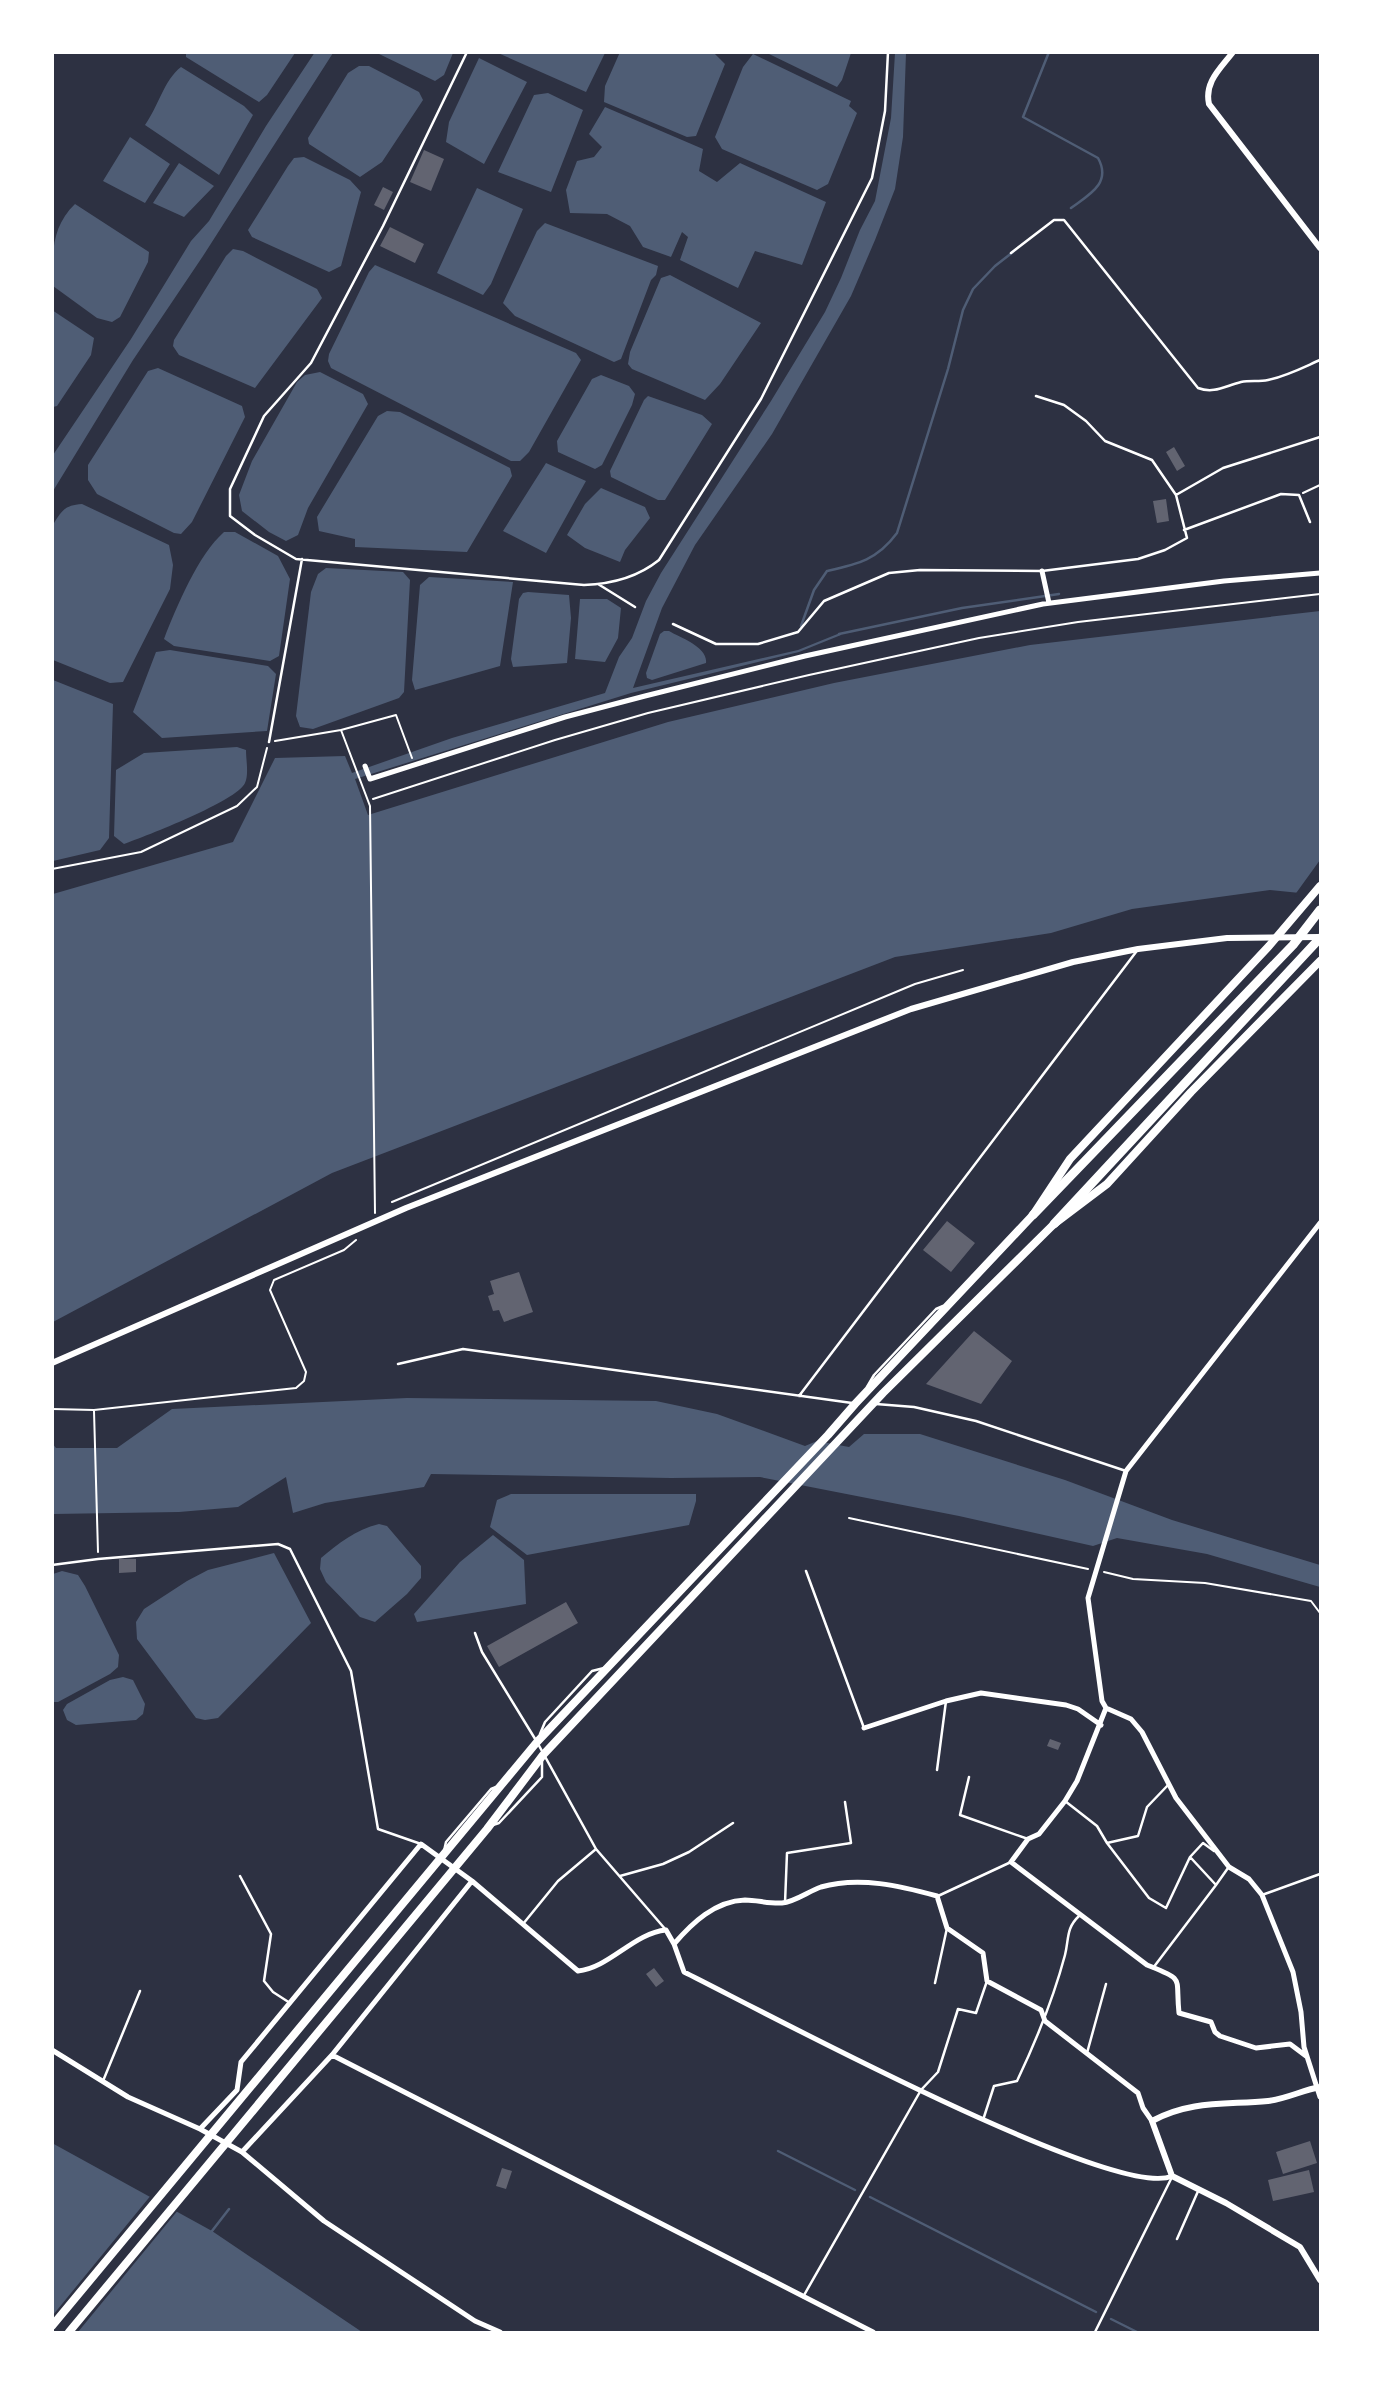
<svg xmlns="http://www.w3.org/2000/svg" width="1373" height="2385" font-family="'DejaVu Sans',sans-serif">
	<style>
		.water { fill: #4f5d75 }
		.pier { fill: #2d3142 }
		.lines { fill: none; stroke-linecap: round; stroke-linejoin: round }
		.stream { stroke: #4f5d75; stroke-width: 2.5 }
		.building { fill: #626471 }
		.path { stroke: #fff; stroke-width: 2 }
		.service { stroke: #fff; stroke-width: 2.5 }
		.minor { stroke: #fff; stroke-width: 5 }
		.tertiary { stroke: #fff; stroke-width: 6 }
		.primary { stroke: #fff; stroke-width: 8 }
		.trunk { stroke: #fff; stroke-width: 9 }
	</style>
	<rect width="100%" height="100%" fill="#2d3142"/>
	<path class="water" d="M 315,52 L 333,53 L 203,256 L 133,360 L 53,491 L 53,455 L 131,339 L 191,241 L 209,221 L 266,126 Z
		M 620,52 L 714,53 L 725,64 L 696,136 L 687,137 L 604,102 L 605,86 Z
		M 186,53 L 186,52 L 295,53 L 267,95 L 259,102 L 186,57 Z
		M 377,53 L 453,53 L 444,75 L 435,81 Z
		M 498,53 L 605,53 L 586,92 Z
		M 767,53 L 851,53 L 842,80 L 837,87 Z
		M 895,53 L 906,53 L 903,137 L 895,189 L 875,240 L 851,296 L 772,434 L 695,545 L 662,608 L 633,688 L 798,650 L 840,633 L 841,635 L 799,652 L 631,693 L 355,779 L 368,815 L 668,722 L 834,683 L 1030,645 L 1320,611 L 1320,895 L 1270,890 L 1132,909 L 1051,933 L 895,957 L 332,1173 L 53,1322 L 53,894 L 233,842 L 275,758 L 345,756 L 352,773 L 452,738 L 605,693 L 619,657 L 632,638 L 646,601 L 661,573 L 771,401 L 825,312 L 841,278 L 860,230 L 875,201 L 891,118 Z
		M 753,54 L 851,101 L 849,106 L 857,113 L 828,184 L 817,190 L 722,149 L 715,137 L 743,67 Z
		M 479,58 L 527,82 L 484,164 L 446,142 L 449,122 Z
		M 359,66 L 369,66 L 419,92 L 423,100 L 382,162 L 360,177 L 309,144 L 308,138 L 348,73 Z
		M 181,67 L 244,106 L 253,115 L 219,175 L 145,125 C 158,107 164,80 181,67 Z
		M 548,93 L 583,110 L 551,192 L 498,172 L 534,95 Z
		M 605,107 L 703,149 L 699,171 L 717,182 L 740,163 L 826,202 L 802,265 L 755,251 L 738,288 L 680,260 L 688,237 L 682,232 L 671,257 L 643,247 L 630,226 L 607,214 L 570,213 L 566,190 L 577,161 L 594,157 L 602,147 L 589,134 Z
		M 130,137 L 170,164 L 145,203 L 103,181 Z
		M 304,157 L 350,180 L 361,192 L 341,266 L 329,272 L 252,237 L 248,230 L 288,166 L 294,158 Z
		M 179,163 L 214,186 L 184,217 L 153,203 Z
		M 477,188 L 523,209 L 491,284 L 483,295 L 437,273 Z
		M 75,204 L 149,252 L 148,262 L 120,317 L 112,322 L 97,318 L 53,286 C 52,255 51,227 75,204 Z
		M 545,223 L 658,266 L 656,275 L 651,280 L 621,359 L 614,362 L 515,316 L 503,303 L 537,231 Z
		M 233,249 L 243,251 L 317,289 L 322,298 L 255,388 L 179,355 L 173,346 L 174,340 L 226,256 Z
		M 375,265 L 576,353 L 581,360 L 529,452 L 520,461 L 511,461 L 331,368 L 328,361 L 329,354 L 369,272 Z
		M 670,275 L 761,323 L 720,384 L 705,400 L 632,369 L 628,364 L 630,352 L 661,278 Z
		M 52,310 L 94,338 L 91,355 L 57,406 L 53,407 Z
		M 158,368 L 242,406 L 245,417 L 192,522 L 181,534 L 174,533 L 97,494 L 88,480 L 88,465 L 148,371 Z
		M 320,372 L 363,394 L 368,404 L 308,508 L 298,535 L 286,541 L 269,532 L 242,511 L 239,495 L 252,461 L 297,382 L 305,375 Z
		M 601,375 L 629,386 L 635,394 L 632,405 L 602,465 L 595,469 L 558,452 L 557,441 L 592,379 Z
		M 648,396 L 702,415 L 712,424 L 665,500 L 658,500 L 611,477 L 610,471 L 644,400 Z
		M 387,411 L 400,412 L 510,468 L 512,476 L 467,552 L 355,547 L 355,539 L 319,531 L 317,517 L 378,416 Z
		M 546,463 L 586,481 L 546,553 L 503,531 Z
		M 601,488 L 645,507 L 650,518 L 625,550 L 620,562 L 585,548 L 567,535 L 585,504 Z
		M 82,504 L 169,545 L 173,565 L 170,589 L 123,682 L 110,683 L 53,660 L 53,525 C 61,511 65,505 82,504 Z
		M 224,532 L 235,532 L 278,556 L 290,579 L 279,656 L 270,661 L 174,646 L 164,639 C 177,606 198,555 224,532 Z
		M 326,568 L 403,572 L 410,580 L 404,692 L 399,698 L 313,729 L 300,727 L 296,716 L 311,592 L 318,574 Z
		M 429,577 L 513,582 L 500,666 L 415,690 L 412,680 L 420,585 Z
		M 528,592 L 569,595 L 571,618 L 567,663 L 513,667 L 511,659 L 519,599 L 523,593 Z
		M 580,599 L 607,599 L 621,608 L 618,638 L 605,662 L 575,659 Z
		M 664,631 L 669,631 C 681,638 708,647 706,663 L 652,680 L 647,678 L 646,673 L 660,634 Z
		M 170,650 L 268,666 L 276,674 L 267,731 L 162,738 L 133,712 L 156,652 Z
		M 53,680 L 113,704 L 109,838 L 100,850 L 53,861 Z
		M 237,747 L 246,750 C 246,760 249,774 245,783 C 237,801 146,836 124,844 L 114,836 L 116,770 L 144,753 Z
		M 407,1398 L 656,1401 L 717,1414 L 805,1446 L 817,1441 L 849,1447 L 864,1434 L 920,1434 L 1065,1480 L 1172,1520 L 1320,1565 L 1320,1587 L 1207,1554 L 1117,1538 L 1093,1546 L 959,1516 L 760,1477 L 671,1478 L 431,1474 L 424,1487 L 325,1503 L 293,1513 L 286,1477 L 238,1507 L 179,1512 L 53,1514 L 52,1443 L 56,1448 L 117,1448 L 172,1409 Z
		M 511,1494 L 696,1494 L 696,1501 L 689,1525 L 527,1555 L 490,1527 L 497,1500 Z
		M 379,1524 L 387,1526 L 421,1566 L 421,1578 L 407,1594 L 375,1622 L 360,1617 L 326,1582 L 320,1569 L 321,1558 C 339,1543 355,1530 379,1524 Z
		M 493,1535 L 524,1560 L 526,1604 L 417,1622 L 414,1614 L 460,1562 Z
		M 274,1553 L 311,1623 L 218,1718 L 205,1720 L 196,1718 L 137,1639 L 136,1622 L 144,1609 L 187,1581 L 208,1570 Z
		M 62,1571 L 78,1575 L 85,1586 L 119,1655 L 118,1667 L 110,1674 L 58,1702 L 53,1702 L 53,1574 Z
		M 123,1677 L 133,1680 L 145,1704 L 143,1714 L 136,1720 L 76,1725 L 67,1720 L 63,1710 L 67,1704 L 110,1680 Z
		M 52,2143 L 212,2231 L 362,2332 L 53,2332 Z"/>
	<path class="pier" d="M 1320,860 L 1320,898 L 1294,896 Z
		M 152,2194 L 179,2209 L 78,2332 L 53,2332 L 53,2315 Z"/>
	<g class="lines">
		<path class="stream" d="M 1049,52 L 1023,117 L 1098,158 C 1112,183 1089,195 1071,208
			M 801,626 L 814,590 L 827,571 C 858,564 877,560 897,533 L 948,369 L 963,310 L 973,289 L 995,266 L 1013,252
			M 839,634 L 962,608 L 1059,594
			M 778,2151 L 855,2190
			M 870,2197 L 1096,2312
			M 212,2231 L 229,2209
			M 1111,2319 L 1137,2332"/>
	</g>
	<path class="building" d="M 424,150 L 444,159 L 431,191 L 410,182 Z
		M 383,187 L 393,192 L 384,210 L 374,205 Z
		M 390,227 L 424,244 L 415,263 L 380,246 Z
		M 1174,447 L 1185,466 L 1177,471 L 1166,452 Z
		M 1166,499 L 1169,521 L 1157,523 L 1153,501 Z
		M 947,1221 L 975,1243 L 951,1272 L 923,1250 Z
		M 519,1272 L 533,1312 L 504,1322 L 499,1310 L 493,1311 L 488,1296 L 494,1294 L 490,1281 Z
		M 974,1331 L 1012,1361 L 981,1404 L 926,1384 Z
		M 119,1559 L 136,1559 L 136,1572 L 119,1573 Z
		M 566,1602 L 578,1623 L 499,1667 L 487,1646 Z
		M 1050,1739 L 1061,1743 L 1058,1750 L 1047,1746 Z
		M 654,1968 L 664,1981 L 656,1987 L 646,1974 Z
		M 1310,2141 L 1317,2163 L 1283,2174 L 1276,2152 Z
		M 502,2168 L 512,2171 L 506,2189 L 496,2186 Z
		M 1309,2170 L 1314,2192 L 1273,2201 L 1268,2180 Z"/>
	<g class="lines">
		<path class="path" d="M 1303,493 L 1320,485
			M 341,730 L 370,806 L 375,1213
			M 275,741 L 341,730 L 396,715 L 412,758
			M 373,799 L 555,740 L 648,713 L 809,675 L 979,638 L 1078,622 L 1320,594
			M 52,869 L 141,852 L 237,806 L 257,787 L 267,748
			M 392,1202 L 915,984 L 963,970
			M 52,1409 L 94,1410 L 296,1388 L 304,1381 L 306,1372 L 270,1290 L 274,1280 L 344,1250 L 356,1240
			M 94,1411 L 98,1552
			M 849,1518 L 1088,1569
			M 1104,1572 L 1133,1579 L 1205,1583 L 1311,1601 L 1320,1613"/>
		<path class="service" d="M 467,52 L 383,226 L 311,363 L 264,416 L 230,489 L 230,516 L 255,535 L 296,559 L 584,585 C 612,584 638,577 659,560 L 761,399 L 872,178 L 885,111 L 888,52
			M 1011,253 L 1054,220 L 1064,220 L 1198,388 C 1214,394 1225,386 1241,382 C 1250,380 1259,382 1268,380 C 1287,376 1304,367 1320,360
			M 1176,495 L 1223,468 L 1320,437
			M 1184,530 L 1281,494 L 1299,495 L 1310,522
			M 598,584 L 635,607
			M 673,624 L 716,644 L 758,644 L 798,632 L 824,601 L 889,573 L 920,570 L 1042,571 L 1138,559 L 1165,550 L 1187,538 L 1176,495 L 1152,460 L 1105,441 L 1086,421 L 1064,405 L 1036,396
			M 269,742 L 302,559
			M 398,1364 L 463,1349 L 852,1403
			M 867,1387 L 874,1375 L 936,1309 L 943,1306
			M 799,1396 L 1136,952
			M 876,1404 L 914,1407 L 976,1421 L 1126,1471
			M 52,1565 L 98,1559 L 278,1544 L 290,1549 L 351,1671 L 378,1829 L 421,1844
			M 806,1571 L 864,1728
			M 475,1633 L 482,1652 L 537,1742 L 596,1849 L 666,1930
			M 540,1734 L 545,1722 L 592,1671 L 604,1668
			M 937,1770 L 946,1701
			M 969,1777 L 960,1815 L 1028,1839
			M 1065,1801 L 1097,1826 L 1107,1843 L 1138,1836 L 1147,1807 L 1169,1784
			M 493,1825 L 499,1823 L 542,1777 L 542,1761
			M 1107,1843 L 1149,1898 L 1166,1908 L 1190,1857 L 1203,1843 L 1214,1851
			M 444,1851 L 446,1842 L 491,1789 L 496,1787
			M 240,1876 L 271,1934 L 264,1981 L 273,1992 L 290,2003
			M 620,1876 L 663,1864 L 689,1852 L 733,1823
			M 1216,1885 L 1228,1868
			M 1262,1895 L 1320,1874
			M 938,1896 L 1011,1862
			M 785,1903 L 787,1853 L 851,1843 L 845,1802
			M 523,1924 L 558,1881 L 596,1849
			M 1153,1968 L 1216,1885 L 1191,1858
			M 935,1983 L 947,1928
			M 1087,2053 L 1106,1984
			M 103,2081 L 140,1991
			M 984,2117 L 994,2086 L 1017,2081 C 1037,2039 1053,2000 1065,1955 C 1069,1939 1066,1928 1079,1916
			M 1177,2239 L 1199,2189
			M 803,2297 L 921,2090 L 938,2072 L 958,2009 L 976,2013 L 987,1981
			M 1095,2332 L 1171,2179"/>
		<path class="minor" d="M 1042,571 L 1049,603
			M 365,766 L 370,779 L 565,717 L 645,696 L 805,656 L 1043,604 L 1224,581 L 1320,573
			M 1320,1223 L 1126,1471 L 1088,1598 L 1102,1701 L 1106,1708 L 1131,1719 L 1142,1732 L 1176,1798 L 1229,1867 L 1249,1879 L 1262,1895 L 1293,1972 L 1301,2012 L 1304,2047 L 1320,2097
			M 1106,1708 L 1077,1781 L 1065,1801 L 1039,1834 L 1028,1839 L 1011,1862 L 1147,1965 C 1186,1981 1175,1975 1179,2013 L 1211,2022 L 1215,2032 L 1220,2036 L 1256,2048 L 1290,2044 L 1306,2056
			M 864,1728 L 946,1701 L 981,1693 L 1066,1705 L 1078,1709 L 1101,1725
			M 472,1881 L 578,1971 C 609,1968 634,1933 666,1930 L 674,1944 L 684,1972 C 755,2007 1116,2202 1172,2176
			M 674,1944 C 692,1923 715,1901 745,1900 C 757,1900 770,1904 782,1903 C 795,1902 809,1891 821,1887 C 859,1876 901,1886 937,1896 L 947,1928 L 983,1953 L 987,1981 L 1041,2010 L 1045,2021 L 1138,2093 L 1143,2108 L 1152,2121
			M 52,2050 L 128,2097 L 200,2129 L 242,2152 L 324,2221 L 475,2321 L 500,2332
			M 332,2055 L 873,2332
			M 200,2129 L 237,2090 L 241,2062 L 421,1844 L 472,1881 L 332,2055 L 242,2152"/>
		<path class="tertiary" d="M 1233,52 C 1221,68 1204,82 1209,104 L 1320,248
			M 52,1363 L 406,1208 L 911,1009 L 1073,962 L 1138,949 L 1227,938 L 1320,937
			M 1320,2087 C 1303,2090 1286,2099 1268,2101 C 1226,2105 1191,2100 1152,2121 L 1172,2176 L 1226,2203 L 1300,2247 L 1320,2280"/>
		<path class="primary" d="M 52,2326 L 537,1742 L 828,1435 L 855,1404 L 1033,1215 L 1070,1159 L 1269,946 L 1320,886
			M 69,2332 L 487,1829 L 543,1755 L 883,1393 L 1054,1224 L 1107,1184 L 1191,1092 L 1320,961"/>
		<path class="trunk" d="M 1033,1215 L 1293,945 L 1320,910
			M 1054,1224 L 1320,938"/>
	</g>
	<rect width="1373" height="2385" fill="none" stroke="#ffffff" stroke-width="108"/>
</svg>
